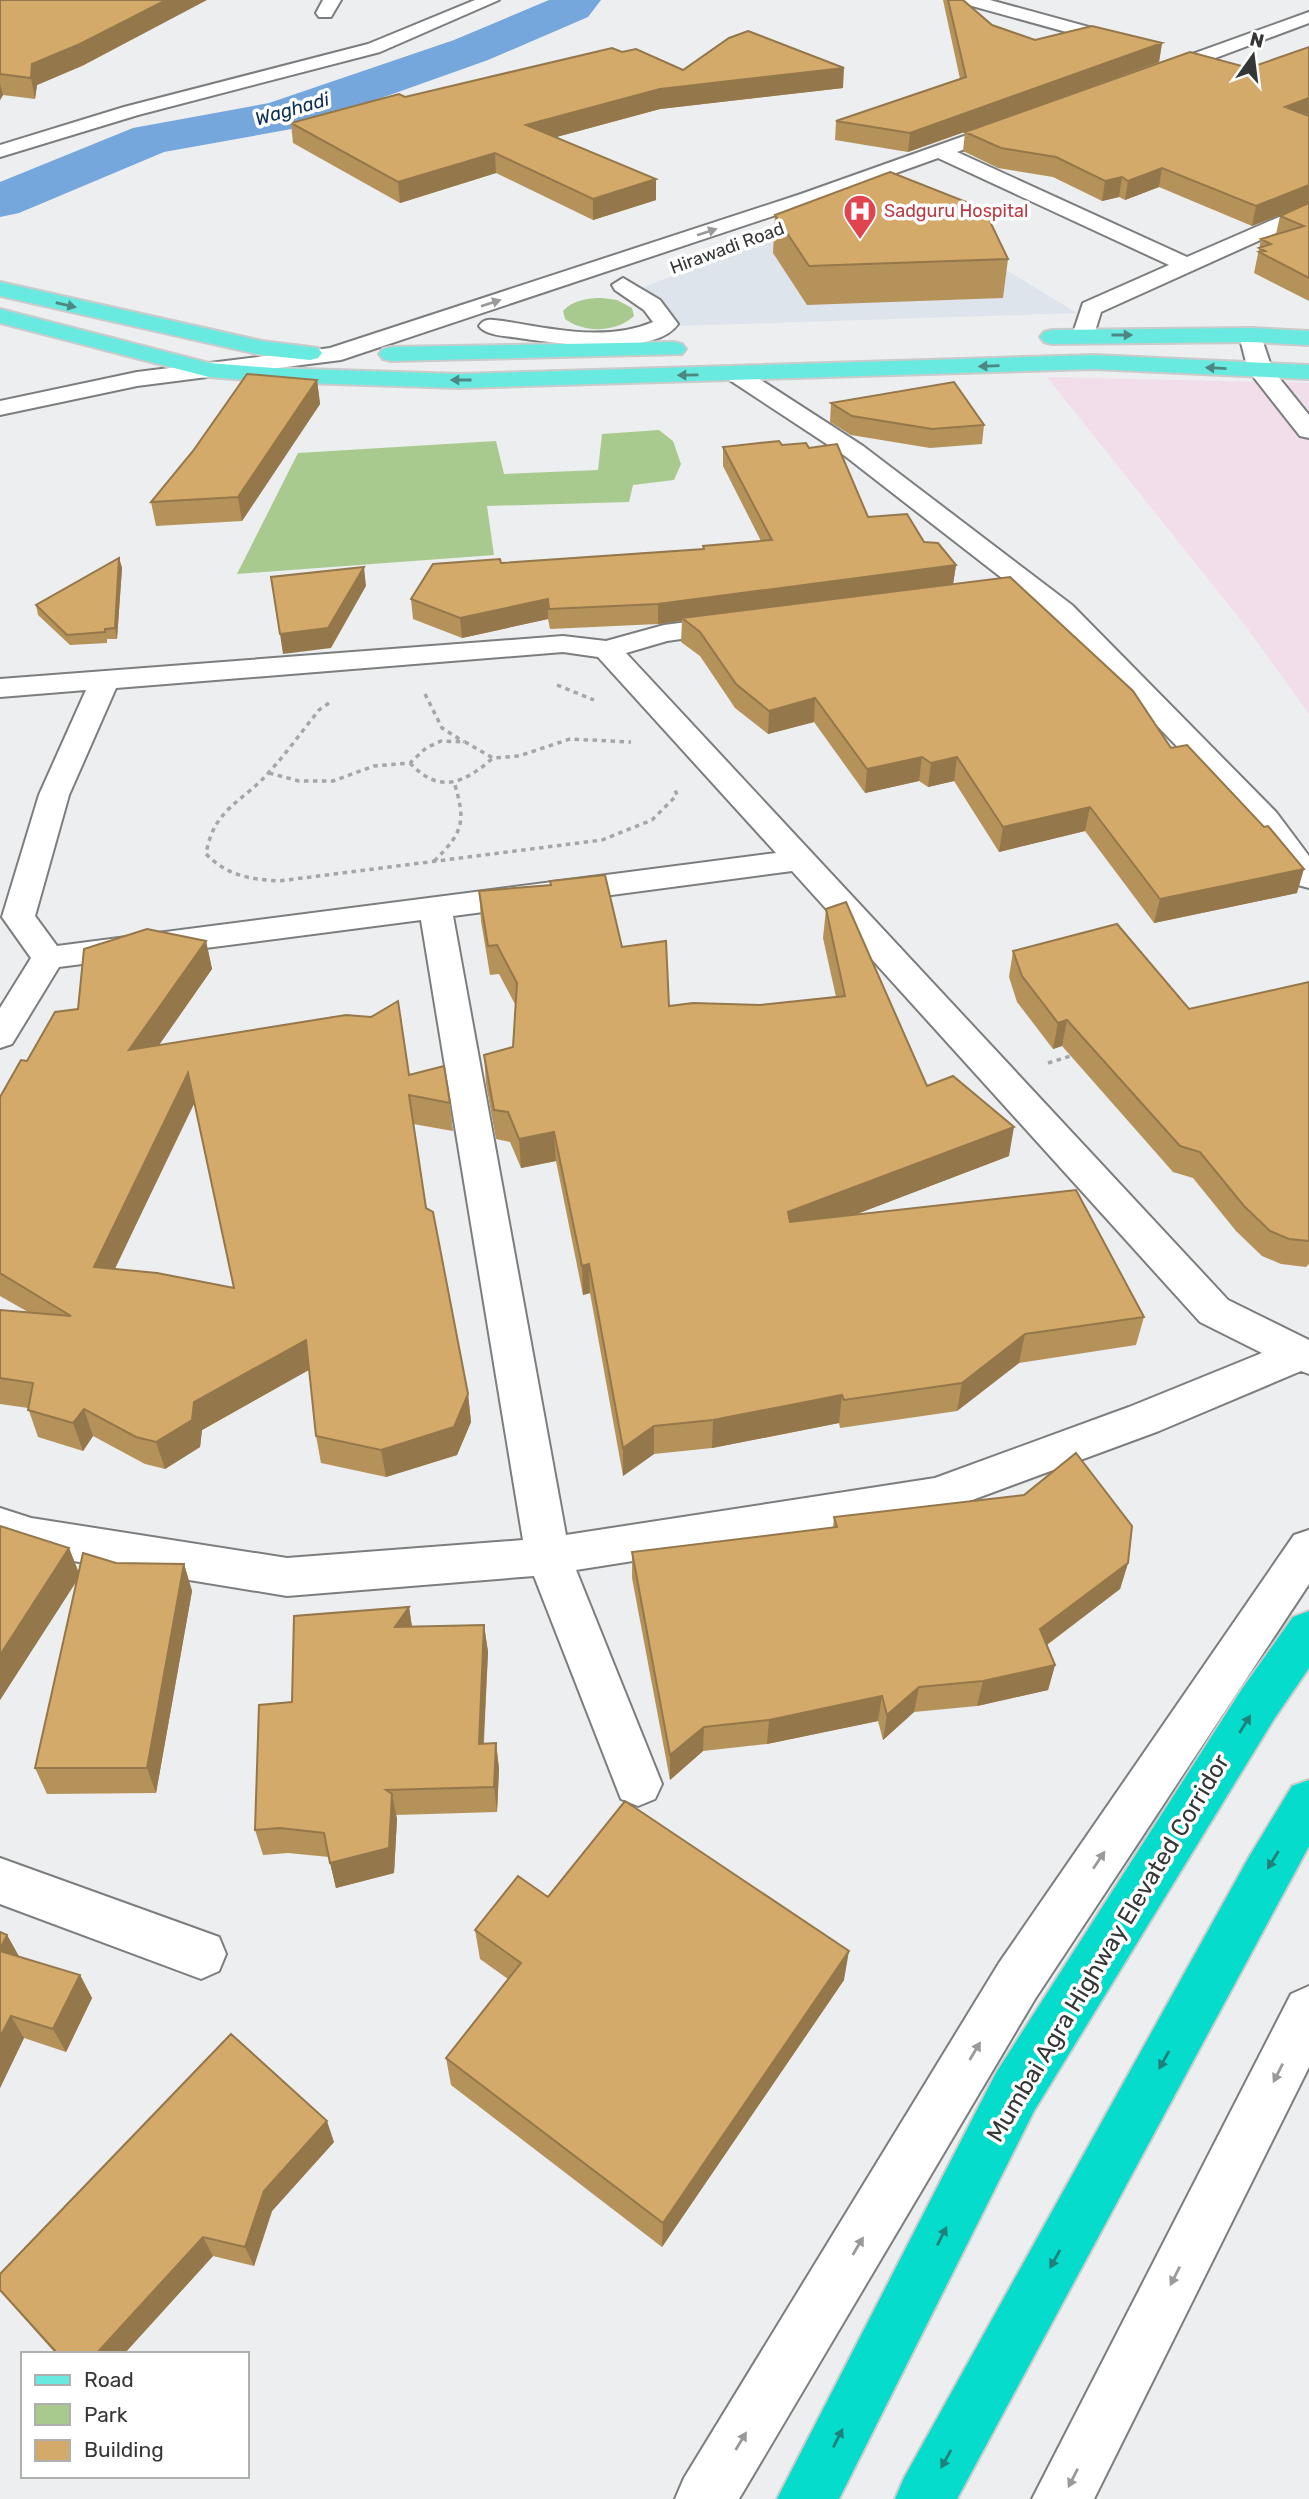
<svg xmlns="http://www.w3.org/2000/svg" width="1309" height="2499" font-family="Rubik,sans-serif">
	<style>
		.industrial { fill: #f2ddeb }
		.built { fill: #dee4ec }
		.green { fill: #a9ca8e }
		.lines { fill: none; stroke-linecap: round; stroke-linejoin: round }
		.river { fill: #75a6dc; fill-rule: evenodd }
		.minor-casing { stroke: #7c7d7e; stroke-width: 4 }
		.major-casing { stroke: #cacbcb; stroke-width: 4 }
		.highway-casing { stroke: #cacbcb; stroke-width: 4 }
		.path { stroke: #a5a6a7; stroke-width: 3.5; stroke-dasharray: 4.5 4.5; stroke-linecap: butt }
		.minor { fill: #fff; fill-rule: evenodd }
		.major { fill: #69eae0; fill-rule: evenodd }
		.highway { fill: #05dccb; fill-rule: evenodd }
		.wall { fill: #b6925b; fill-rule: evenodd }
		.shaded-wall { fill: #94774a }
		.building { fill: #d4aa6a; stroke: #94774a; stroke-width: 2; fill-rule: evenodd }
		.oneway { fill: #9a9a9a }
		.oneway2 { fill: #4c8782 }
		.oneway3 { fill: #1f8179 }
		.labels { text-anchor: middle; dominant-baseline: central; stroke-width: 7; stroke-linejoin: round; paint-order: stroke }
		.far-health-label { font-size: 18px; fill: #be3a42; stroke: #fff; text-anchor: start }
		.far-street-label { font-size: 18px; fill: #353636; stroke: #fff }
		.far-water-label { font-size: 19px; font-style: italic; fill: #0d3154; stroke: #fff }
		.near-street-label { font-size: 24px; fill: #353636; stroke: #fff }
	</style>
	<rect width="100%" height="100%" fill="#edeeef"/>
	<path class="industrial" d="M 1047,377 L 1309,383 L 1309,714 L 1244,624 Z"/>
	<path class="built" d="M 882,195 L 1077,313 L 677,326 L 644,287 Z"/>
	<path class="green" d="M 602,298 L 617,300 L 632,308 L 634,316 C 616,333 584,333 565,319 L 563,311 C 573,300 588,298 602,298 Z
		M 659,430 L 673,441 L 681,464 L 674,480 L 633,485 L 629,502 L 487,506 L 494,555 L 237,574 L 298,453 L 496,441 L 504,474 L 598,470 L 602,434 Z"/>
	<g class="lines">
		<path class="river" d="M 549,0 L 601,0 L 588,17 L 488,60 L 297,128 L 164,152 L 19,213 L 0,217 L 0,182 L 133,128 L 269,103 L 454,40 Z"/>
		<defs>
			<path id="minor" d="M 323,0 L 341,0 L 331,17 L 319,17 L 316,13 Z
				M 475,0 L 499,0 L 380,52 L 138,115 L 0,157 L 0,145 L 124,107 L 368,44 Z
				M 962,0 L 990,0 L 1136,40 L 1139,44 L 1136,48 L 1124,48 L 965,4 Z
				M 1309,12 L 1309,23 L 1162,78 L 1148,78 L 1146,74 L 1148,70 Z
				M 1012,119 L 1022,125 L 1019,129 L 957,152 L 1187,257 L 1309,204 L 1309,218 L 1101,312 L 1092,341 L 1076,341 L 1072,336 L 1083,303 L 1169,265 L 938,158 L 815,202 L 341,360 L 137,386 L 0,415 L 0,401 L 137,372 L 330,348 L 801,194 Z
				M 623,278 L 660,300 L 678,324 C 655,358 554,343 519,338 C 507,336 486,336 479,326 C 485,317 493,320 503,321 C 552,329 606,342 653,322 L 644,310 L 615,290 L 612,285 Z
				M 1251,328 L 1259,330 L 1272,369 L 1309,415 L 1309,438 L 1300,436 L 1248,370 L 1239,335 L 1243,330 Z
				M 736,367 L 744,369 L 863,446 L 1072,605 L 1276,812 L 1309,856 L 1309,888 L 1298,885 L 1254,826 L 1052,617 L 845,456 L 728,379 L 724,374 L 728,369 Z
				M 734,616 L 744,618 L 748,624 L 744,630 L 667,641 L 626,653 L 1228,1300 L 1309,1340 L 1309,1374 L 1301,1371 L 1159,1431 L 937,1513 L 576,1570 L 662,1784 L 655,1799 L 638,1806 L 621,1799 L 534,1576 L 287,1596 L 31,1554 L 0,1544 L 0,1508 L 31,1518 L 287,1558 L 523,1540 L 421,920 L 59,967 L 12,1044 L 0,1048 L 0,1008 L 31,958 L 2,917 L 39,795 L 86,690 L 0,697 L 0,679 L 563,636 L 606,641 L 664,625 ZM 563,652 L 598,657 L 776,853 L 57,946 L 35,916 L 69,795 L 116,688 ZM 792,871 L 1200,1322 L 1262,1353 L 1129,1407 L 935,1478 L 566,1535 L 453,916 Z
				M 1309,1530 L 1309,1584 L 1035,1999 L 739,2499 L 675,2499 L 684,2478 L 999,1963 L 1294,1535 Z
				M 0,1858 L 219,1937 L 226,1954 L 219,1971 L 201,1979 L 0,1904 Z
				M 1309,1986 L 1309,2067 L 1094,2499 L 1032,2499 L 1291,1994 Z"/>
			<path id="major" d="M 0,282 L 262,341 L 318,348 L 322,353 L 318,358 L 310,360 L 262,355 L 0,296 Z
				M 0,309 L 209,363 L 273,368 L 460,374 L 1094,355 L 1309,365 L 1309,379 L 1094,369 L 460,388 L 273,382 L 209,377 L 0,323 Z
				M 1251,328 L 1309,331 L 1309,345 L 1251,342 L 1052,344 L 1044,342 L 1040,337 L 1044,332 L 1052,330 Z
				M 674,342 L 682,344 L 686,349 L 682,354 L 391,361 L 383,359 L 379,354 L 383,349 L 391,347 Z"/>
			<path id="highway" d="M 1309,1611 L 1309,1668 L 1274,1719 L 1034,2111 L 839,2499 L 777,2499 L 996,2073 L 1242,1689 L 1293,1617 Z
				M 1309,1780 L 1309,1846 L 957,2499 L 895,2499 L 904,2478 L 1249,1857 L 1292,1786 Z"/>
		</defs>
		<use href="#minor" class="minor-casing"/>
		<use href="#major" class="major-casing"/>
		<use href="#highway" class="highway-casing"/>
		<path class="path" d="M 557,685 L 594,700
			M 425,694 L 442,728 L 464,742
			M 329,703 L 319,710 C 303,730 288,751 271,770 C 244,802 214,807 206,854 C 228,876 249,879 279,881 L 602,840 L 652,820 L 677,795 L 675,790
			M 410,763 C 440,795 464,783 493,758
			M 269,773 L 299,781 L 333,781 L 374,766 L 410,763 L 426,748 L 441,741 L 465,742 L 493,758 L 519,756 L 570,739 L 631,742
			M 434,861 C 464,832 466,821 454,782
			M 1048,1063 L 1077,1054"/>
		<use href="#minor" class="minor"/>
		<use href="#major" class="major"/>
		<use href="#highway" class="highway"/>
	</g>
	<path class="wall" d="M 0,0 L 84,65 L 37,85 L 35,99 L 3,95 L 0,100 Z
		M 943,0 L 963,0 L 992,25 L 1035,40 L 1162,43 L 1159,62 L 971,130 L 1309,116 L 1309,301 L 1254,273 L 1261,239 L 1276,234 L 1280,216 L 1306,205 L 1252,226 L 1159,187 L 1125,200 L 1119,197 L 1102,201 L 1053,177 L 998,168 L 963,151 L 965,132 L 908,152 L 835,140 L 836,121 L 960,79 Z
		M 622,52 L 683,70 L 843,88 L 660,109 L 556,137 L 656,179 L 656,200 L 593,220 L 496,173 L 400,203 L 293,143 L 291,123 L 405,97 Z
		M 775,215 L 1008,259 L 1003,298 L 807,305 L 773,253 Z
		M 317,380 L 320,404 L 242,521 L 156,526 L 151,502 Z
		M 831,403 L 984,425 L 982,444 L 930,448 L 851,435 L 830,422 Z
		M 782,445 L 868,517 L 924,542 L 956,565 L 953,584 L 1171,748 L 1297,893 L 1154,923 L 1085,831 L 999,852 L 954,781 L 928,787 L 919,781 L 865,793 L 814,722 L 768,734 L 735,708 L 700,656 L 681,642 L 682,621 L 658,624 L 550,629 L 548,619 L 462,638 L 413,619 L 411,599 L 501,563 L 703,549 L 703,546 L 761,541 L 723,466 L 723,447 Z
		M 119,558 L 122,568 L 117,639 L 107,639 L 107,643 L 70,645 L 38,615 L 36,605 Z
		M 550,881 L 622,947 L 669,1006 L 760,1005 L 836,997 L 823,938 L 826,909 L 927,1086 L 1009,1156 L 854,1215 L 1144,1317 L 1136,1345 L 1019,1363 L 957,1411 L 840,1428 L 839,1423 L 712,1448 L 654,1454 L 623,1476 L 590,1293 L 583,1295 L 556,1161 L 521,1168 L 510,1142 L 496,1139 L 486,1084 L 484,1055 L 513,1047 L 516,1006 L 499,974 L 490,975 L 481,921 L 479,891 L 550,885 Z
		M 206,941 L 212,969 L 159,1045 L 409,1075 L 450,1103 L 453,1131 L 413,1124 L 426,1208 L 468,1394 L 471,1422 L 457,1455 L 386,1477 L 321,1463 L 316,1436 L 309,1370 L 202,1430 L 200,1447 L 165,1469 L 145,1464 L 93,1436 L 83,1451 L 38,1437 L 28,1408 L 0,1404 L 0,1310 L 28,1312 L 0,1296 L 0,1097 L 27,1061 L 78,1009 ZM 194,1102 L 234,1288 L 115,1269 Z
		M 1013,951 L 1189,1009 L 1309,982 L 1309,1264 L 1306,1267 L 1281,1264 L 1262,1256 L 1236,1231 L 1193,1178 L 1173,1172 L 1062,1046 L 1053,1049 L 1017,1002 L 1009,977 Z
		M 834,1517 L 1128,1563 L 1120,1589 L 1047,1645 L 1055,1665 L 1048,1690 L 977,1706 L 914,1712 L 883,1740 L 878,1721 L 767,1744 L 703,1751 L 670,1780 L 632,1578 L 632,1552 L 833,1528 Z
		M 0,1526 L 69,1548 L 79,1573 L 116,1563 L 184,1564 L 192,1591 L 156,1793 L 47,1794 L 35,1768 L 77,1579 L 0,1700 Z
		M 409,1607 L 412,1627 L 484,1625 L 488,1652 L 484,1743 L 496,1743 L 499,1769 L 497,1812 L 396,1815 L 397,1819 L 394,1873 L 336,1888 L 329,1857 L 288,1853 L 263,1855 L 255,1830 L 292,1702 Z
		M 475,1930 L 844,1980 L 662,2247 L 451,2085 L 446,2058 L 508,1979 L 480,1959 Z
		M 0,1932 L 7,1935 L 19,1957 L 80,1975 L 92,1998 L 66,2052 L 24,2038 L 0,2088 Z
		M 334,2142 L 272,2211 L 254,2266 L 213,2256 L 124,2354 L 56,2354 L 0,2291 L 0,2274 Z"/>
	<path class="shaded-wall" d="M 166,0 L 207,0 L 84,65 L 37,85 L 35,99 L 31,78 L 32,64 Z
		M 1162,43 L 1159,62 L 908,152 L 910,133 Z
		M 844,68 L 843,88 L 660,109 L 527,145 L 526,125 L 660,89 Z
		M 0,83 L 3,95 L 0,100 Z
		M 1309,98 L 1309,115 L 1285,107 Z
		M 495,153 L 496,173 L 400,203 L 398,182 Z
		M 1162,168 L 1159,187 L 1125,200 L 1128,181 Z
		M 1122,177 L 1119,197 L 1102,201 L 1105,181 Z
		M 656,179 L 656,200 L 593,220 L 593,199 Z
		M 1309,185 L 1309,203 L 1252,226 L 1256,206 Z
		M 317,380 L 320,404 L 242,521 L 238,497 Z
		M 119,558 L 122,568 L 117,639 L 115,628 Z
		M 956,565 L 953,585 L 682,618 L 682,621 L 658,624 L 658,604 Z
		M 364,567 L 366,586 L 331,648 L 283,654 L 280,634 Z
		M 548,599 L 548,619 L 462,638 L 460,618 Z
		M 815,698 L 814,722 L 768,734 L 769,711 Z
		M 922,757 L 919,781 L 865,793 L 867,769 Z
		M 957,757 L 954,781 L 928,787 L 931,763 Z
		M 1090,807 L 1085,831 L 999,852 L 1003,827 Z
		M 1304,869 L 1297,893 L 1154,923 L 1160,899 Z
		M 206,941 L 212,969 L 136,1078 L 129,1050 Z
		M 1067,1020 L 1062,1046 L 1053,1049 L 1058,1023 Z
		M 188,1073 L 195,1102 L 102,1295 L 94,1267 Z
		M 1014,1127 L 1009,1156 L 786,1241 L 788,1212 Z
		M 554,1132 L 556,1161 L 521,1168 L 519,1139 Z
		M 589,1264 L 590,1293 L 583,1295 L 582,1266 Z
		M 1025,1334 L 1019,1363 L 957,1411 L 962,1383 Z
		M 306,1340 L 312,1368 L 202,1430 L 200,1447 L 165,1469 L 156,1442 L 194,1402 Z
		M 468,1394 L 471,1422 L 457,1455 L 386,1477 L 381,1450 Z
		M 842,1395 L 839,1423 L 712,1448 L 713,1420 Z
		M 84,1409 L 93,1436 L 83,1451 L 73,1423 Z
		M 654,1426 L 654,1454 L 623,1476 L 623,1448 Z
		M 69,1548 L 80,1576 L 0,1700 L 0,1655 Z
		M 1128,1563 L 1120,1589 L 1033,1655 L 1040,1629 Z
		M 184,1564 L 192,1591 L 156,1793 L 147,1768 Z
		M 409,1607 L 413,1634 L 395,1627 Z
		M 484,1625 L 488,1652 L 482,1769 L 479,1744 Z
		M 1055,1665 L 1048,1690 L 977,1706 L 983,1681 Z
		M 919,1687 L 914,1712 L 883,1740 L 887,1715 Z
		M 882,1696 L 878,1721 L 767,1744 L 769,1720 Z
		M 704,1727 L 703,1751 L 670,1780 L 670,1755 Z
		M 496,1743 L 499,1769 L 497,1812 L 494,1787 Z
		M 392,1794 L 397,1819 L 394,1873 L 336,1888 L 330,1863 Z
		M 7,1935 L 20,1958 L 0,1952 L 0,1949 Z
		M 849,1951 L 844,1980 L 662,2247 L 663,2223 Z
		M 80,1975 L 92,1998 L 66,2052 L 53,2029 Z
		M 11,2016 L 24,2038 L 0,2088 L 0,2037 Z
		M 327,2121 L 334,2142 L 272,2211 L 254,2266 L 245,2247 L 264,2191 Z
		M 203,2237 L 213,2256 L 124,2354 L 96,2354 Z"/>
	<path class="building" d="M 0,0 L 166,0 L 80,44 L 32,64 L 31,78 L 0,74 Z
		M 948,0 L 963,0 L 992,25 L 1035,40 L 1092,26 L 1162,43 L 910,133 L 836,121 L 966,77 Z
		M 748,31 L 844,68 L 660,89 L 526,125 L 656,179 L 593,199 L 495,153 L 398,182 L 291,123 L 399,94 L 405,97 L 612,48 L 622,52 L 636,49 L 683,70 L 729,38 Z
		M 1309,47 L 1309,98 L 1285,107 L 1309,116 L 1309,185 L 1256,206 L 1162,168 L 1128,181 L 1122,177 L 1105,181 L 1056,157 L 1001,148 L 965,132 L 1190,52 L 1249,68 Z
		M 890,172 L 984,209 L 1008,259 L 809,266 L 775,215 Z
		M 1309,203 L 1309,278 L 1259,252 L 1265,251 L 1259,248 L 1271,244 L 1261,239 L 1304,226 L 1280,216 Z
		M 247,374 L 317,380 L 238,497 L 151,502 L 193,451 Z
		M 954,382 L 984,425 L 932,429 L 852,416 L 831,403 Z
		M 779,441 L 782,445 L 806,443 L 809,448 L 837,444 L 868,517 L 907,514 L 924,542 L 938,543 L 956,565 L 658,604 L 549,609 L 548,599 L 460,618 L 411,599 L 433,564 L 500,559 L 501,563 L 704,549 L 703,546 L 772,540 L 723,447 Z
		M 119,558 L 115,628 L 105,629 L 105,632 L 67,635 L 36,605 Z
		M 364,567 L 328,628 L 280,634 L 271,577 Z
		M 1010,577 L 1133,691 L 1171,748 L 1187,745 L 1264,827 L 1268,826 L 1304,869 L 1160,899 L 1090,807 L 1003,827 L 957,757 L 931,763 L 922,757 L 867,769 L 815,698 L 769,711 L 736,684 L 700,632 L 682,618 Z
		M 605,875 L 622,947 L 666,941 L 669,1006 L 693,1003 L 760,1005 L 845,996 L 826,909 L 846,902 L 927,1086 L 953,1076 L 1014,1127 L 788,1212 L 790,1222 L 1076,1190 L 1144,1317 L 1025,1334 L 962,1383 L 844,1400 L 842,1395 L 713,1420 L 654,1426 L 623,1448 L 589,1264 L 582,1266 L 554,1132 L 519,1139 L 508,1112 L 494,1110 L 484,1055 L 513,1047 L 517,983 L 497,945 L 488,946 L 479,891 L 551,885 L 550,881 Z
		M 1117,924 L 1189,1009 L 1309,982 L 1309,1241 L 1289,1239 L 1270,1231 L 1244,1206 L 1200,1152 L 1180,1146 L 1067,1020 L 1058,1023 L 1022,976 L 1013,951 Z
		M 147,929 L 206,941 L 129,1050 L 346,1015 L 371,1017 L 398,1001 L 409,1075 L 444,1066 L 450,1103 L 409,1095 L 426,1208 L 433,1212 L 468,1394 L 454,1427 L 381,1450 L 316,1436 L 306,1340 L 194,1402 L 192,1420 L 156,1442 L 136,1437 L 84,1409 L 73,1423 L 28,1410 L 33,1383 L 0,1378 L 0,1310 L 71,1316 L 0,1273 L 0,1097 L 21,1060 L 27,1061 L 55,1012 L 78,1009 L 84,949 ZM 188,1073 L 234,1288 L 157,1273 L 94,1267 Z
		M 1076,1453 L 1132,1526 L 1128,1563 L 1040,1629 L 1055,1665 L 983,1681 L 919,1687 L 887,1715 L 882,1696 L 769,1720 L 704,1727 L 670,1755 L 632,1552 L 837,1527 L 834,1517 L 1024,1495 Z
		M 0,1526 L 69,1548 L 0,1655 Z
		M 83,1553 L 116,1563 L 184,1564 L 147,1768 L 35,1768 Z
		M 409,1607 L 395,1627 L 484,1625 L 479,1744 L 496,1743 L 494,1787 L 386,1790 L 392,1794 L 389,1848 L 330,1863 L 324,1833 L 280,1828 L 255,1830 L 259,1705 L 292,1702 L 294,1616 Z
		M 625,1801 L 849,1951 L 663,2223 L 446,2058 L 521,1963 L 475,1930 L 518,1876 L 548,1897 Z
		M 0,1932 L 7,1935 L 0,1949 Z
		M 0,1951 L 80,1975 L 53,2029 L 11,2016 L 0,2037 Z
		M 231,2034 L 327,2121 L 264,2191 L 245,2247 L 203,2237 L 96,2354 L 58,2354 L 0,2290 L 0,2274 Z"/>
	<defs><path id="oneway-solid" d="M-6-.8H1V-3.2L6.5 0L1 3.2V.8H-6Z" transform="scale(1.75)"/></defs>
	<g class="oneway">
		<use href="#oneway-solid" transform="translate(707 232) rotate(-18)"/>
		<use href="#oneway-solid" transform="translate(491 303) rotate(-18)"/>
		<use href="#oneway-solid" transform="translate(1099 1860) rotate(-56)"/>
		<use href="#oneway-solid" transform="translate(975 2051) rotate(-59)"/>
		<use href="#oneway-solid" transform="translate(1278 2073) rotate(117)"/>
		<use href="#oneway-solid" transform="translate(858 2246) rotate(-59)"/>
		<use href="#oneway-solid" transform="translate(1175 2276) rotate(117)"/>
		<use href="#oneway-solid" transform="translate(741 2441) rotate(-59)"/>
		<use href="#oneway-solid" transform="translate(1073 2478) rotate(117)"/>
	</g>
	<g class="oneway2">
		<use href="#oneway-solid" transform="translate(66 305) rotate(13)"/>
		<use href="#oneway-solid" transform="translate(1122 335)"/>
		<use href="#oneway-solid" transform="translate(989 366) rotate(178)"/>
		<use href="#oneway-solid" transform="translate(1216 368) rotate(-177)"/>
		<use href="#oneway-solid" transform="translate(688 375) rotate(179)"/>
		<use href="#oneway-solid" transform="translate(461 380) rotate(-180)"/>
	</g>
	<g class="oneway3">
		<use href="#oneway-solid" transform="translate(1245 1724) rotate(-58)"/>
		<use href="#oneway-solid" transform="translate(1273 1860) rotate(122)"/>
		<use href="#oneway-solid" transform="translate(1164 2060) rotate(119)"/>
		<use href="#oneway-solid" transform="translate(942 2236) rotate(-63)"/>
		<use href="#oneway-solid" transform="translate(1055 2259) rotate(119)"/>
		<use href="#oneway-solid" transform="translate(838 2438) rotate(-63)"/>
		<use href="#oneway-solid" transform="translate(946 2459) rotate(119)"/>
	</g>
	<defs>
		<symbol id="hospital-pin" viewBox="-11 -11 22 30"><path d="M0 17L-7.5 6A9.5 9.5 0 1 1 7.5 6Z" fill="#e0444e" stroke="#fff"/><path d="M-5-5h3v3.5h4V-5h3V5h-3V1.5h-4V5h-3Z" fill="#fff"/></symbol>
	</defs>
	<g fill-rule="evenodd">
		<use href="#hospital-pin" x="841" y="192" width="38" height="52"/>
	</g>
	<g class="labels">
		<g class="far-health-label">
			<text x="884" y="211">Sadguru Hospital</text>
		</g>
		<g class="far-street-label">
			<text transform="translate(727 248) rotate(-20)">Hirawadi Road</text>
		</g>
		<g class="far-water-label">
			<text transform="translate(292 109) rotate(-16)">Waghadi</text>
		</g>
		<g class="near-street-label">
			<text transform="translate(1108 1948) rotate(-59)">Mumbai Agra Highway Elevated Corridor</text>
		</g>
	</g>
	<rect x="21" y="2352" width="228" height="126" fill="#ffffff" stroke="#aeafaf" stroke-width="2"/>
	<rect x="35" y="2375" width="35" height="10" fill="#69eae0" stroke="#aeafaf" stroke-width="2"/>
	<text x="84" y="2387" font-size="21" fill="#353636">Road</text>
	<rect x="35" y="2404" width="35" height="21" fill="#a9ca8e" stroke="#aeafaf" stroke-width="2"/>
	<text x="84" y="2422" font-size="21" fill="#353636">Park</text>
	<rect x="35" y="2440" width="35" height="21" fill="#d4aa6a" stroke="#aeafaf" stroke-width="2"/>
	<text x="84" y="2457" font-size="21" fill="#353636">Building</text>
	<g transform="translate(1253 56) rotate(14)" stroke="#ffffff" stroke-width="5" paint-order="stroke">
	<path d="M0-5L12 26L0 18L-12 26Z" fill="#353636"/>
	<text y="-10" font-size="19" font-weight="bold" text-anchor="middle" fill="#353636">N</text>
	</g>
</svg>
